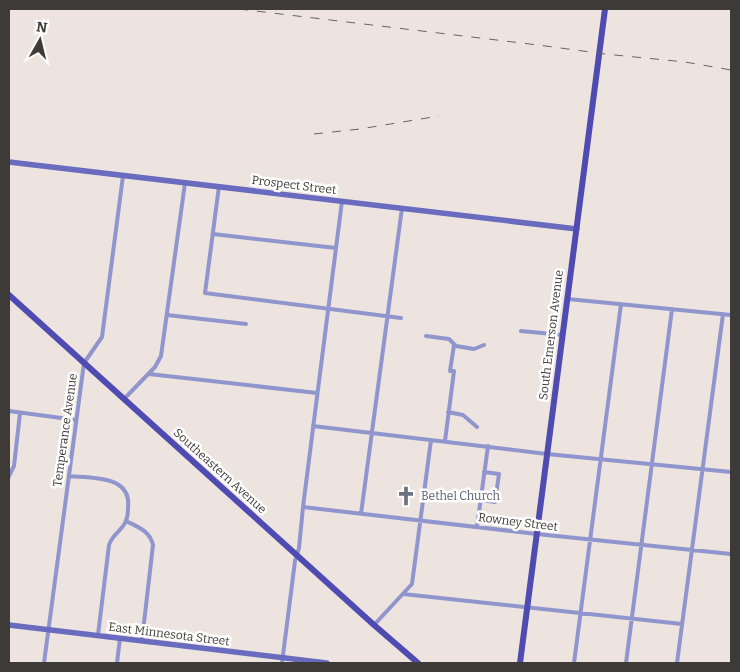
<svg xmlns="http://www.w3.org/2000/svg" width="740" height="672" font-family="Bitter,serif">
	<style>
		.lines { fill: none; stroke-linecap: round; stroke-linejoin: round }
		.street { stroke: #9095cd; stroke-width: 4 }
		.secondary { stroke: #696bbe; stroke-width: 5.5 }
		.primary { stroke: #4f4bb1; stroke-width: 6 }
		.rail { stroke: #696461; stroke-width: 1; stroke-dasharray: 9 9; stroke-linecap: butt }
		.labels { text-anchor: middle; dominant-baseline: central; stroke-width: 5; stroke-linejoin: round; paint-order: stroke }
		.street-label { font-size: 12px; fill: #3e3a38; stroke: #fff }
		.worship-label { font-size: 12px; fill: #5b616d; stroke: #fff; text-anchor: start }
	</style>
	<rect width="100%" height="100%" fill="#ede3df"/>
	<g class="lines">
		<path class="street" d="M 219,186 L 205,293 L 401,318
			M 213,234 L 336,248
			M 568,299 L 731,315
			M 167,315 L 246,324
			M 521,331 L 563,335
			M 426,336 L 449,339 L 456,346 L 474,349 L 484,345
			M 149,374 L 317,393
			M 124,399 L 155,367 L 161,356 L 185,183
			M 9,411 L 76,420
			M 448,412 L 463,415 L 477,427
			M 313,426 L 547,454 L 731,472
			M 445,441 L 454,371 L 450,371 L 454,345
			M 9,476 L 14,466 L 20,413
			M 69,476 C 92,478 132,475 128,508 C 128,513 127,519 125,523 C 120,532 112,535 109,545 L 98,635
			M 481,500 L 495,502 L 499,474 L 484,472
			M 303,507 L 537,534 L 731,554
			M 361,514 L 402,208
			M 126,521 C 138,527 150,531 153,545 L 142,640
			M 477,527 L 488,446
			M 403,594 L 682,624
			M 374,625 L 412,584 L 431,440
			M 44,663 L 84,363 L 102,337 L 123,176
			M 117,663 L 120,638
			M 282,663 L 295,561 L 299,548 L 303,507 L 342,201
			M 574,663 L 621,304
			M 626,663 L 672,309
			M 677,663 L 723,314"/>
		<path class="secondary" d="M 9,162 L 577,229
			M 9,625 L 327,663"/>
		<path class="primary" d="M 9,295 L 374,625 L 418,663
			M 520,663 L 605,9"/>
		<path class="rail" d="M 239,9 L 538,45 L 605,54 L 685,62 L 731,70
			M 314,134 L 360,129 L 439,116"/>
	</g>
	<defs>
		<symbol id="church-bare" viewBox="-9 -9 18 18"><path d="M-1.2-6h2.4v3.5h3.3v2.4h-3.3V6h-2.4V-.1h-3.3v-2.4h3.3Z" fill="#6b7280" stroke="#fff" stroke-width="2.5" paint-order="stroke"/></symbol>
	</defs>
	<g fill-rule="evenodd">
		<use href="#church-bare" x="392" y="482" width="28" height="28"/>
	</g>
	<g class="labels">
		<g class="street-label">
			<text transform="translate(294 185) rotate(7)">Prospect Street</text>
			<text transform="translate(551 335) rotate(-83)">South Emerson Avenue</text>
			<text transform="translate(65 430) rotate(-82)">Temperance Avenue</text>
			<text transform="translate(220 471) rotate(42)">Southeastern Avenue</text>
			<text transform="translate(518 522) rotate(7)">Rowney Street</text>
			<text transform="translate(169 634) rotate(7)">East Minnesota Street</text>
		</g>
		<g class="worship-label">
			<text x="421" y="496">Bethel Church</text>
		</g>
	</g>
	<rect width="740" height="672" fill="none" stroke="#3e3a38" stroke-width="20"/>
	<g transform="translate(40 40) rotate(8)" stroke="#ffffff" stroke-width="4" paint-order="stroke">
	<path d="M0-4L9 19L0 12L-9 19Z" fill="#3e3a38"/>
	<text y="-8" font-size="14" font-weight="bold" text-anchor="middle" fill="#3e3a38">N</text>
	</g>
</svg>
